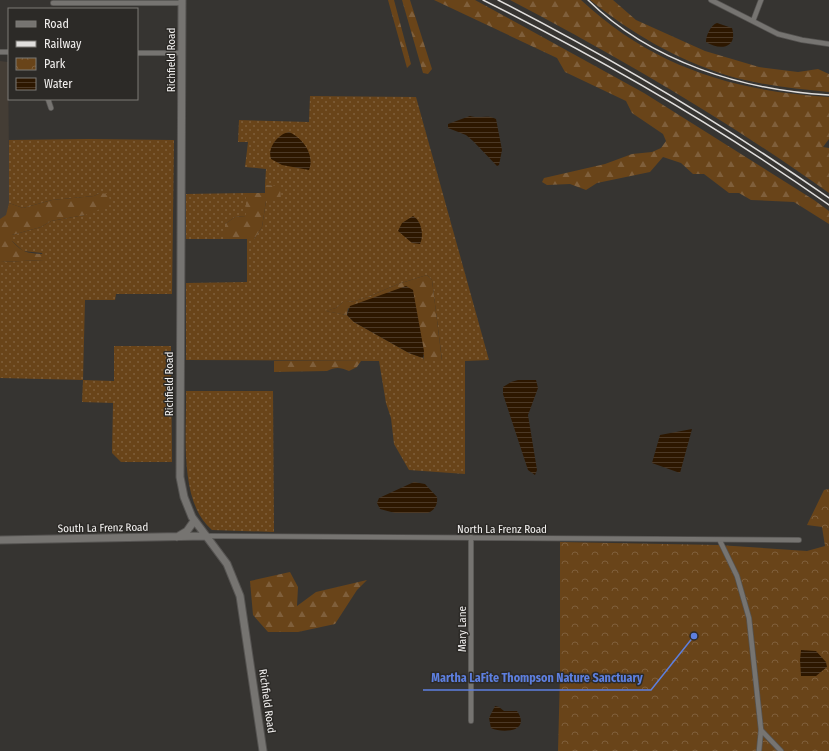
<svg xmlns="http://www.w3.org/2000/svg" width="829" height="751" font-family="'Fira Sans Condensed',sans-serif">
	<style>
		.built { fill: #443d35 }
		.grass { fill: url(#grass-dots); fill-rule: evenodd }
		.forest { fill: url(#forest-firs) }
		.park { fill: url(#park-crowns) }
		.water { fill: url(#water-rules) }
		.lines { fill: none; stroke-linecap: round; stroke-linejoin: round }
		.street-casing { stroke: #555351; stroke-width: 6 }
		.secondary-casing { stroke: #555351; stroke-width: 9 }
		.street { stroke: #767471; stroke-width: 4.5 }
		.secondary { stroke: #767471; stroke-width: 7 }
		.rail { stroke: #e0dedc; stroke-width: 1.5 }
		.labels { text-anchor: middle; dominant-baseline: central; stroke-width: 3; stroke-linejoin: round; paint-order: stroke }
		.street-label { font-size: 11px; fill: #f3f1f0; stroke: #2c2a27 }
		.leader { fill: none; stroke: #5d7fdf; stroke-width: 1.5 }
		.callout-dot { fill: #5d7fdf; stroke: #2c2a27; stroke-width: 1.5 }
		.callout-label { font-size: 12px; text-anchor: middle; font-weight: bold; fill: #5d7fdf; stroke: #2c2a27; stroke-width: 3; stroke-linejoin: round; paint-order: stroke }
	</style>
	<defs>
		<pattern id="grass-dots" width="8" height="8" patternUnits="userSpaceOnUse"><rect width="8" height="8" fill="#694419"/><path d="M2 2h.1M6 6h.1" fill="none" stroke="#7f5f3b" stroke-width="1.8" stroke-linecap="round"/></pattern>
		<pattern id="forest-firs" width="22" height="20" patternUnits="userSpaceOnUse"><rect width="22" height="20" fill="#694419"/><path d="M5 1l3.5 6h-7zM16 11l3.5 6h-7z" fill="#7f5f3b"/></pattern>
		<pattern id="park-crowns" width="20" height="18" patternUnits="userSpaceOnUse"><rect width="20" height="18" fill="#694419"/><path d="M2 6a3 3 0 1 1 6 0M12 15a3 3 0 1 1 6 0" fill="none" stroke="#7f5f3b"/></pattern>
		<pattern id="water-rules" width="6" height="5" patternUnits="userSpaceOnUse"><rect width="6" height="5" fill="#2d1700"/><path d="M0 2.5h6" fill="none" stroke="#4c3926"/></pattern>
	</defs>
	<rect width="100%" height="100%" fill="#363431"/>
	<path class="built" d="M 0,61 L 8,62 L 10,255 L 0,255 Z"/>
	<path class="grass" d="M 310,96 L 416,97 L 489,360 L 465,361 L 465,474 L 409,470 L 394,444 L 391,418 L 386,403 L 379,361 L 186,360 L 186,283 L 247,282 L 247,239 L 254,239 L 262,227 L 266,201 L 280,201 L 280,187 L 265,185 L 266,169 L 245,167 L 248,142 L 238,142 L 239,120 L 309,122 ZM 427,275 L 432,280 L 442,360 L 423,361 L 423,358 L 409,353 L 354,322 L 347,315 L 326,311 L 336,308 L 343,302 C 359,303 376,293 391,287 C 402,282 415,279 427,275 Z
		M 89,139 L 174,140 L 172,294 L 116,294 L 115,300 L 85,300 L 83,380 L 114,381 L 114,346 L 171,346 L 172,462 L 121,462 L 112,453 L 113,403 L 82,402 L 83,380 L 0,378 L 0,262 L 44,260 L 42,253 L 23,251 L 12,241 L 12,235 L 41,227 L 51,221 L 85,215 L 100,193 L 94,196 L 52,200 L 23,208 L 9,203 L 9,140 Z
		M 246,193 L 246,216 L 235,217 L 225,224 L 225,239 L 186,239 L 186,194 Z
		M 186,391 L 273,391 L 274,532 L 212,530 C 178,502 187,431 186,391 Z"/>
	<path class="forest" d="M 388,0 L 394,0 L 411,64 L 407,68 Z
		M 402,0 L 410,0 L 432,69 L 428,74 L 423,73 Z
		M 434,0 L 475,0 L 508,18 L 644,93 L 814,200 L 829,211 L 829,224 L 794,202 L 751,200 L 739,193 L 729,193 L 704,174 L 693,174 L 681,163 L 663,157 L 650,172 L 597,183 L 586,190 L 570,184 L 547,185 L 542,182 L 544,178 L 605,164 L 632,154 L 652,152 L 661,148 L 666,141 L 663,134 L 632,113 L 626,101 L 565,72 L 557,58 Z
		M 510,0 L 581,0 C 653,67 733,91 829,97 L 829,139 L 823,147 L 829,148 L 829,193 C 728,121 619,57 510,0 Z
		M 590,0 L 613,0 L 636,20 L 705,51 L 759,67 L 798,72 L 818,69 L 829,74 L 829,92 C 795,89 759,85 726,75 C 676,59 631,33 590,0 Z
		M 265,185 L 280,186 L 281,201 L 266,201 L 262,227 L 254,239 L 225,239 L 225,224 L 235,217 L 246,216 L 246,193 L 265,193 Z
		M 100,193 L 108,194 L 110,200 L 108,206 L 85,215 L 51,221 L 41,227 L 12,235 L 12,241 C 15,244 19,248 22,250 C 30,255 40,252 48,256 L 44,260 L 0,262 L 0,219 L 6,215 L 9,203 L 23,208 L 52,200 L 94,196 Z
		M 427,275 L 432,280 L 442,361 L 423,361 L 424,355 L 348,308 L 347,315 L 325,311 L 336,308 L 343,302 C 359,303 376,293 391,287 C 402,282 415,279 427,275 Z
		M 274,361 L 361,361 L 357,367 L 349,371 C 340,367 335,367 327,371 L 274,372 Z
		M 290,572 L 298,587 L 297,606 L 316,592 L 367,580 L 357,590 L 335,624 L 298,632 L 268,632 L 253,615 L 250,581 Z"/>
	<path class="park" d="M 829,489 L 829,751 L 558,751 L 560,675 L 560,542 L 718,545 L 807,551 L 825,546 L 822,527 L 807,525 L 824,490 Z"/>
	<path class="water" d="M 717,23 L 732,28 C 738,48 720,51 706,42 C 706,35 711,25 717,23 Z
		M 470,116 C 478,119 488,114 496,119 L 502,150 L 499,165 L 497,166 L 473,141 L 466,135 L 448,128 L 448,124 Z
		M 289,132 C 303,138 315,155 309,170 L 282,165 L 271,159 C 267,148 278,134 289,132 Z
		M 413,216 C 422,221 424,236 420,244 L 412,243 L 398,231 L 402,223 Z
		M 406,286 L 413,290 L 424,351 L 423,358 L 409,353 L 354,322 L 347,315 L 350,306 Z
		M 518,380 L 536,380 L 538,388 L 528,415 L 537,470 L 535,475 L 528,470 L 503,394 L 503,387 L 511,382 Z
		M 692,429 L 680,473 L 652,463 L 660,435 Z
		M 414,482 L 425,484 L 437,497 C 438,504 435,510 428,513 L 395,513 L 380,509 L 377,503 L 379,498 Z
		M 801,650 L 816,651 L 826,662 L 827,667 L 816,676 L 801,676 L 800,660 Z
		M 495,706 L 499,707 L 504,711 L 517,711 C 531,731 504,734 491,728 L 489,718 Z"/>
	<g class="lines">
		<defs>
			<path id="street" d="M 711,0 L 778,34 L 802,40 L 829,44
				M 53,3 L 182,3
				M 753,21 L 761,0
				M 0,52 L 9,52
				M 137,53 L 182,53
				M 48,99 L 51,108
				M 206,536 L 799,540
				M 471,537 L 471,721
				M 720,541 L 737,576 L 749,618 L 761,730 L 759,751
				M 761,730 L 781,751"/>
			<path id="secondary" d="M 182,0 L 180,477 L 184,497 L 192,517 L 227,564 L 240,596 L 263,751
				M 177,537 L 187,531 L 194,521
				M 0,540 L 206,536"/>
		</defs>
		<use href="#street" class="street-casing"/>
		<use href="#secondary" class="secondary-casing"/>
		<use href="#street" class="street"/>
		<use href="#secondary" class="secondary"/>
		<path class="rail" d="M 483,0 C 603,60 719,127 829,205
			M 498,0 C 613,59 723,124 829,198
			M 588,0 C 651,62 742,90 829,95"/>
	</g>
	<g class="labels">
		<g class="street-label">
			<text transform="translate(171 60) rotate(-90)">Richfield Road</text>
			<text transform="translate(169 384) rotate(-90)">Richfield Road</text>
			<text transform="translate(103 528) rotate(-1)">South La Frenz Road</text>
			<text x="502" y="529">North La Frenz Road</text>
			<text transform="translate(462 629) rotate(-90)">Mary Lane</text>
			<text transform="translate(267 701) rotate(82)">Richfield Road</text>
		</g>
	</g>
	<path class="leader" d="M694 636L651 690H423"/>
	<circle class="callout-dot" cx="694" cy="636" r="4"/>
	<g class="callout-label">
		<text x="537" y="682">Martha LaFite Thompson Nature Sanctuary</text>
	</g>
	<rect x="8" y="8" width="130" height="92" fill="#2c2a27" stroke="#7c7a77"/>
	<rect x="16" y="21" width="20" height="6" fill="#767471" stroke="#7c7a77"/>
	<text x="44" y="28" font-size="12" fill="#f3f1f0">Road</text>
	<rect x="16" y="41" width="20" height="6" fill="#e0dedc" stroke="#7c7a77"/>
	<text x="44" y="48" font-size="12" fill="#f3f1f0">Railway</text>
	<rect x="16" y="58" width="20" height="12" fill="url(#park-crowns)" stroke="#7c7a77"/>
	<text x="44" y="68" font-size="12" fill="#f3f1f0">Park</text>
	<rect x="16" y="78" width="20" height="12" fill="url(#water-rules)" stroke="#7c7a77"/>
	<text x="44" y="88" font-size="12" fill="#f3f1f0">Water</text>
</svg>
